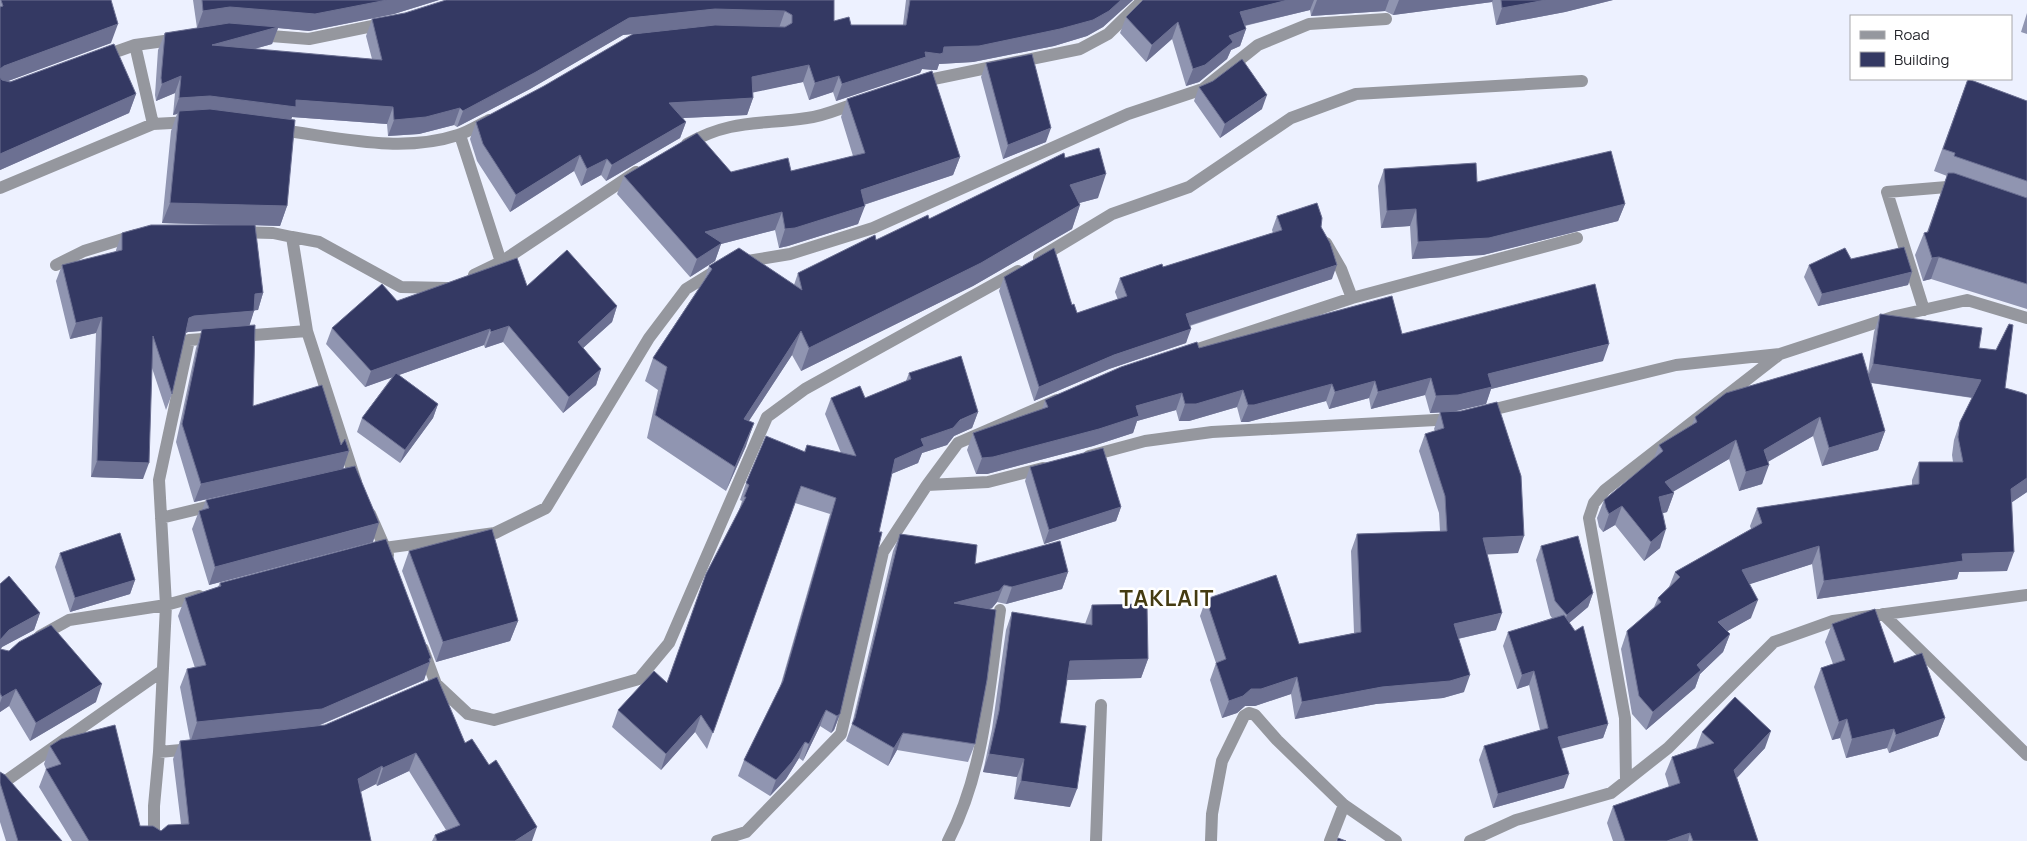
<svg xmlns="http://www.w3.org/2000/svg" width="2027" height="841" font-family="Manrope,sans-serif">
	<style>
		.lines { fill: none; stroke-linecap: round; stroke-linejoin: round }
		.minor { stroke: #95979e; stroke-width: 12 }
		.wall { fill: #9095b1 }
		.shaded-wall { fill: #6c7092 }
		.building { fill: #343963; stroke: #6c7092 }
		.labels { text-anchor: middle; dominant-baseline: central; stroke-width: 5; stroke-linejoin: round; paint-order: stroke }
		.district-label { font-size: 22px; font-weight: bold; letter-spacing: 1px; fill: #443b11; stroke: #fff }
	</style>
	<rect width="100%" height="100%" fill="#edf1ff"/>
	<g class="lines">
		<path class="minor" d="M 258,35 L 309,39 L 387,23
			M 135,45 L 153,124
			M 101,57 L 135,45 L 179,39
			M 919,82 L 1080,49 L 1108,34 L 1143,0
			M 279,130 C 338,137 400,154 458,135 C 468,132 479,125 489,120
			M 460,135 L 501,262
			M 687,144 C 731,119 760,125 807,118 C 825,116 843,107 860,102
			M 0,188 L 153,124 L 190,122
			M 240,232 L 273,233 L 292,237
			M 1326,243 L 1341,269 L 1352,298
			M 1039,258 L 1112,214 L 1189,187 L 1291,118 L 1356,94 L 1582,81
			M 741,262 L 790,254 L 873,228 L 1128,114 L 1203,89 L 1258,45 L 1309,24 L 1386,19
			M 56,265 L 84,251 L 136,235
			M 474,275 L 501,262 L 636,172
			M 1924,310 L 1887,192 L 1947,187 L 1958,191
			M 307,331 L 292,237 L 319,242 L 401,287 L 447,288
			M 239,336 L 307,331 L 356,482
			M 1189,352 L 1352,298 L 1577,238
			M 1483,412 L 1676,365 L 1780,354 L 1896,316 L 1967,300 L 2027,318
			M 1089,456 L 1145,441 L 1212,432 L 1454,419
			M 1043,468 L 988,482 L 927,485 L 958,443 L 1057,400
			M 370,514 L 388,555
			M 161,518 L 219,504
			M 377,549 L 495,533 L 546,508 L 649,338 L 686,289 L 720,268
			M 1883,614 L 2027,755
			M 40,636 L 69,620 L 166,605 L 199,596
			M 423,649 L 436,684 L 468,714 L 494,720 L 639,679 L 669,643 L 767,417 L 805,389 L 1018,271
			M 159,752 L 192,749
			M 1626,781 L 1625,718 L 1589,518 L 1594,503 L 1605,490 L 1780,354
			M 0,785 L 162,671
			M 154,841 L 154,806 L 159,752 L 166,605 L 159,480 L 189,340 L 216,338
			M 717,841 L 746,832 L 841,734 L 883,552 L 927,485
			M 948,841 C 985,771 989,687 1000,610
			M 1096,841 L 1101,705
			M 1211,841 L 1212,814 L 1222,761 L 1244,716 L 1249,713 L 1255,715 L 1277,740 L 1344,805 L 1396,841
			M 1330,841 L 1344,805
			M 1470,841 L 1516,820 L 1611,793 L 1668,748 L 1774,642 L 1833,621 L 2027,595"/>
	</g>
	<path class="wall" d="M 0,0 L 111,0 L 111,43 L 8,81 L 136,94 L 129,113 L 0,170 Z
		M 193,0 L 439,0 L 394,14 L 309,31 L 278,28 L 272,44 L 254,49 L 372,59 L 366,36 L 372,19 L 834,0 L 834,21 L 851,25 L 903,25 L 906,0 L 1133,0 L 1103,27 L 1087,36 L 1054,46 L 973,62 L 939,64 L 937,70 L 934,70 L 922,69 L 920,73 L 836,101 L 833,92 L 809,100 L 803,82 L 752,92 L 753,98 L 747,115 L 683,118 L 686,122 L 680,138 L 606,181 L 601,175 L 581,186 L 574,171 L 510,212 L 477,161 L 470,139 L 476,122 L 710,26 L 623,35 L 530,89 L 457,127 L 454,125 L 419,134 L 388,136 L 387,124 L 292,117 L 291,119 L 287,206 L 280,226 L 255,225 L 263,293 L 258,310 L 254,310 L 249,326 L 253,406 L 341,445 L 349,451 L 343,469 L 194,502 L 176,442 L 196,348 L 202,331 L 188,332 L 186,333 L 172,394 L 166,410 L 152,368 L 143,479 L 91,477 L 96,333 L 70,339 L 56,281 L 62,265 L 116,252 L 116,250 L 122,233 L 220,225 L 162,223 L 171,131 L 177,114 L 173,115 L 175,93 L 156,101 L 155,95 L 158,50 L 165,33 L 224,24 L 197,28 Z
		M 1143,0 L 1613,0 L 1565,12 L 1496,25 L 1492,2 L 1393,15 L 1385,11 L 1311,16 L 1310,10 L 1245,26 L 1246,29 L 1240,46 L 1231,50 L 1227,59 L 1199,82 L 1186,86 L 1172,39 L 1146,62 L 1120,33 L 1126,17 Z
		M 2027,13 L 2027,34 L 2021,32 Z
		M 986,63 L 1046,142 L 1003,159 L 981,77 Z
		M 1968,79 L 2027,101 L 2027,309 L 1931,279 L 1923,281 L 1915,255 L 1924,233 L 1927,232 L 1947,176 L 1934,171 Z
		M 1213,81 L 1262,109 L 1220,138 L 1194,101 L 1199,87 Z
		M 847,99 L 960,157 L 953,175 L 864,205 L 858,224 L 788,246 L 779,248 L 775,230 L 721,244 L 715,261 L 690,277 L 617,194 L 624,176 L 731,172 L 791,171 L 853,156 L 841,117 Z
		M 1065,158 L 1098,198 L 1079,203 L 1080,205 L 1072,229 L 973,286 L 801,371 L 792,355 L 749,421 L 746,446 L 726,491 L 647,438 L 658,390 L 645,381 L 653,358 L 704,280 L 709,266 L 794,285 L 798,273 L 876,240 L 929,219 Z
		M 1384,169 L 1477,182 L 1625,204 L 1618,221 L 1483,255 L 1412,259 L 1410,226 L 1381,228 L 1378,186 Z
		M 1277,216 L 1321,227 L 1332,279 L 1190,326 L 1186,343 L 1109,369 L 1034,401 L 999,291 L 1004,277 L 1072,305 L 1077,313 L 1118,300 L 1115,292 L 1120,278 L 1163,267 L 1273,233 L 1272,230 Z
		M 1851,259 L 1912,272 L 1908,285 L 1818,306 L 1804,277 L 1809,265 Z
		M 527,286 L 617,306 L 612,322 L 583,348 L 601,369 L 596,385 L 563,413 L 503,342 L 485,348 L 484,345 L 399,375 L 438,404 L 433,418 L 400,463 L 357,432 L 362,418 L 392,377 L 365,387 L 326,344 L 332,328 L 397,301 Z
		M 1880,314 L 1979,348 L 2005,388 L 2027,395 L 2027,492 L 2012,502 L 2007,571 L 1959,572 L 1957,579 L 1817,599 L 1812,564 L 1749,584 L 1751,618 L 1727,631 L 1730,634 L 1723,652 L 1700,674 L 1695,688 L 1646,730 L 1632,714 L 1621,649 L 1627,631 L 1654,607 L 1658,598 L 1669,587 L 1675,572 L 1751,529 L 1750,526 L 1757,508 L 1912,485 L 1912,480 L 1919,462 L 1953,462 L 1952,455 L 1954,440 L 1960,422 L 1972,398 L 1871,383 L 1885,431 L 1878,450 L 1822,466 L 1813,436 L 1768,462 L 1762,484 L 1739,491 L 1729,459 L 1673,491 L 1674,493 L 1667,512 L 1663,513 L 1660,548 L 1644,561 L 1615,525 L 1603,532 L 1599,527 L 1597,518 L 1604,500 L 1654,458 L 1659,445 L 1692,425 L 1695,417 L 1868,373 L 1874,332 Z
		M 1402,334 L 1603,361 L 1491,389 L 1486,404 L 1454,411 L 1518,553 L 1487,554 L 1496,630 L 1458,639 L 1464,692 L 1443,698 L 1376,704 L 1295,719 L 1291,694 L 1255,706 L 1245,706 L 1237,713 L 1222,718 L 1210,680 L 1216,663 L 1200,616 L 1206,599 L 1299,644 L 1354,633 L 1351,551 L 1357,534 L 1440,531 L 1439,513 L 1419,451 L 1425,434 L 1435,431 L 1434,429 L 1440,412 L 1430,413 L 1425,395 L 1371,409 L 1369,398 L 1329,409 L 1326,401 L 1248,422 L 1241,422 L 1237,407 L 1189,421 L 1179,421 L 1176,410 L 1137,421 L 1133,433 L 1093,446 L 987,474 L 976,474 L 967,450 L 973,433 L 1042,409 L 1045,400 L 1199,348 Z
		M 909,373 L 978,412 L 972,428 L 954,436 L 947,445 L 922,453 L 918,463 L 891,474 L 840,714 L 834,730 L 831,733 L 820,726 L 803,761 L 799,758 L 786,779 L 770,796 L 738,776 L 744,760 L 780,687 L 830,514 L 795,503 L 707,749 L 695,732 L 661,770 L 612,727 L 618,710 L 667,683 L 738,513 L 742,501 L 740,500 L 746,483 L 804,452 L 807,445 L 841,453 L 825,414 L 831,398 L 865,398 L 906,381 Z
		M 1030,467 L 1121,507 L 1116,521 L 1044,544 L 1025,481 Z
		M 206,500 L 373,542 L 209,585 L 192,529 L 199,511 L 202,510 Z
		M 900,534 L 975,564 L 1068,572 L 1062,589 L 1006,604 L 997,602 L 992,608 L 989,609 L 975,744 L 968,762 L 897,750 L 888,766 L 846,741 L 852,724 L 893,551 Z
		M 1541,546 L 1593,593 L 1588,607 L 1569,623 L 1608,724 L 1603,738 L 1561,748 L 1564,788 L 1493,808 L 1479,760 L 1484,746 L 1540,730 L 1529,685 L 1517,689 L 1503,646 L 1508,632 L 1552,618 L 1550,615 L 1536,560 Z
		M 409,551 L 518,621 L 510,641 L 436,662 L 402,571 Z
		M 60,553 L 135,580 L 130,594 L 70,612 L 55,567 Z
		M 220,583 L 431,658 L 424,680 L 318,726 L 465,743 L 532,841 L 432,841 L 435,835 L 446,830 L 409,771 L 377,786 L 376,784 L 360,792 L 371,841 L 72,841 L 39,787 L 46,769 L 44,764 L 50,746 L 140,826 L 161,831 L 181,824 L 173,759 L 180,741 L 190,740 L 180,687 L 187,669 L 195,668 L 178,616 L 185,598 L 218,587 Z
		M 0,584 L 40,613 L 34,630 L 2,647 L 1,649 L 96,702 L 30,741 L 9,706 L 0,712 Z
		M 1092,605 L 1148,659 L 1141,678 L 1067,680 L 1060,723 L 1070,807 L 1014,799 L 1017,777 L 983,772 L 992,729 L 1006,630 L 1012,612 L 1085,624 Z
		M 1832,624 L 1894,663 L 1945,718 L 1938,736 L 1889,753 L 1887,748 L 1846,758 L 1840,738 L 1832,740 L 1814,687 L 1821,668 L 1833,664 L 1825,642 Z
		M 1702,732 L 1765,748 L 1737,778 L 1758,841 L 1613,841 L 1607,823 L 1613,806 L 1669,787 L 1665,774 L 1672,757 L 1696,748 Z
		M 0,772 L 62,841 L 6,841 L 0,822 Z"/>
	<path class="shaded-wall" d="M 387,0 L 439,0 L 394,14 L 309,31 L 278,28 L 272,44 L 206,62 L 224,24 L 197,28 L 203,11 L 230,7 Z
		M 1121,0 L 1133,0 L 1103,27 L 1087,36 L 1054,46 L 973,62 L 939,64 L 937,70 L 934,70 L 922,69 L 920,73 L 836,101 L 842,84 L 925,52 L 944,47 Z
		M 1288,0 L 1314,0 L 1310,10 L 1234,28 L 1240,12 Z
		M 1317,0 L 1389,0 L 1385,11 L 1311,16 Z
		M 1399,0 L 1493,0 L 1492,2 L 1393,15 Z
		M 1546,0 L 1613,0 L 1565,12 L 1496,25 L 1502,8 Z
		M 715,9 L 785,11 L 779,28 L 709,26 L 623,35 L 530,89 L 457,127 L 463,111 L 629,18 Z
		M 1178,22 L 1172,39 L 1146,62 L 1152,45 Z
		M 118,24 L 111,43 L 0,84 L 0,69 L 4,66 Z
		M 1246,29 L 1240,46 L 1231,50 L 1227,59 L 1199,82 L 1186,86 L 1193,69 L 1229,36 Z
		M 809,65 L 803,82 L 746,94 L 752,77 Z
		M 181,76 L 175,93 L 156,101 L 162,84 Z
		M 839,76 L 833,92 L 809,100 L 815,83 Z
		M 136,94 L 129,113 L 0,170 L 0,154 Z
		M 1267,95 L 1262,109 L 1220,138 L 1225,124 Z
		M 210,96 L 296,100 L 393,107 L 387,124 L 292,117 L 290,124 L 179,111 L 177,114 L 173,115 L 179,98 Z
		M 753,98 L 747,115 L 663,119 L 669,103 Z
		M 460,108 L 454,125 L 419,134 L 388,136 L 394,120 Z
		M 686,122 L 680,138 L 606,181 L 612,165 Z
		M 1051,128 L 1046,142 L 1003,159 L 1008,145 Z
		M 580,155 L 574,171 L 510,212 L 516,195 Z
		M 960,157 L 953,175 L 854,208 L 861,190 Z
		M 607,159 L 601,175 L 581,186 L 587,169 Z
		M 1106,174 L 1098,198 L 1061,208 L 1070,185 Z
		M 170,203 L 287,206 L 280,226 L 162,223 Z
		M 1625,204 L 1618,221 L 1483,255 L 1412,259 L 1418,242 Z
		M 1080,205 L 1072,229 L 973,286 L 801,371 L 809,348 Z
		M 865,206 L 858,224 L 788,246 L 779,248 L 785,229 Z
		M 1416,209 L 1410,226 L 1381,228 L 1387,211 Z
		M 782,212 L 775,230 L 721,244 L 715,261 L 690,277 L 697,259 L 705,232 Z
		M 1939,257 L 1931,279 L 1923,281 L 1932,258 Z
		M 1337,265 L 1332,279 L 1181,328 L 1186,314 Z
		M 1912,272 L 1908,285 L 1818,306 L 1822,294 Z
		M 263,293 L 258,310 L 249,311 L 255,294 Z
		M 617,306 L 612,322 L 573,357 L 578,342 Z
		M 254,311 L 249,327 L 188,332 L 183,334 L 189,318 L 194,316 Z
		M 102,317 L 96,333 L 70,339 L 76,323 Z
		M 509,326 L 503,342 L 485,348 L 491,332 Z
		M 490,329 L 484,345 L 365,387 L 371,371 Z
		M 1191,329 L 1186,343 L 1109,369 L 1034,401 L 1039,387 L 1114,355 Z
		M 801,331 L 792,355 L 735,442 L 744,419 Z
		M 1609,344 L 1603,361 L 1491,389 L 1486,404 L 1452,412 L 1430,413 L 1436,396 L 1488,374 Z
		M 1873,364 L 1981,380 L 1975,398 L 1866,382 Z
		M 601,369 L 596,385 L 563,413 L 569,397 Z
		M 1431,378 L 1425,395 L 1371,409 L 1378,392 Z
		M 1375,381 L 1369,398 L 1329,409 L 1335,392 Z
		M 1332,384 L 1326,401 L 1248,422 L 1241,422 L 1248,405 Z
		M 1243,390 L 1237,407 L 1189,421 L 1179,421 L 1185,404 Z
		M 1182,393 L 1176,410 L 1137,421 L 1133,433 L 1093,446 L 987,474 L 976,474 L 982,458 L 1136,406 Z
		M 438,404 L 433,418 L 400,463 L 405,450 Z
		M 978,412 L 972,428 L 954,436 L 947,445 L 922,453 L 918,463 L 889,475 L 895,459 L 921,439 Z
		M 1820,417 L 1813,436 L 1757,468 L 1764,450 Z
		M 754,423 L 746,446 L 726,491 L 735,467 Z
		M 1885,431 L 1878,450 L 1822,466 L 1829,448 Z
		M 1736,440 L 1729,459 L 1666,496 L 1674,493 L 1667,512 L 1653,516 L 1665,482 Z
		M 349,451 L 343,469 L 194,502 L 201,484 Z
		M 97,461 L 149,463 L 143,479 L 91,477 Z
		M 1769,465 L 1762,484 L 1739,491 L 1746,472 Z
		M 2027,478 L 2027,492 L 2005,507 L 2011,489 Z
		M 1622,506 L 1615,525 L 1603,532 L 1609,514 Z
		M 1121,507 L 1116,521 L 1044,544 L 1049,530 Z
		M 379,523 L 373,542 L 209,585 L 215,567 Z
		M 1666,529 L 1660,548 L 1644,561 L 1651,542 Z
		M 1524,536 L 1518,553 L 1477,555 L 1483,538 Z
		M 1819,546 L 1812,564 L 1735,589 L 1742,570 Z
		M 2014,552 L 2007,571 L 1959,572 L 1957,579 L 1817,599 L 1824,581 L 1962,554 Z
		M 1068,572 L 1062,589 L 1006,604 L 1012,587 Z
		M 135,580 L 130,594 L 70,612 L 75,598 Z
		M 1004,585 L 997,602 L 992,608 L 948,621 L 954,603 Z
		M 1593,593 L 1588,607 L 1562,629 L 1567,615 Z
		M 1758,600 L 1751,618 L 1712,640 L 1718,622 Z
		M 40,613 L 34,630 L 2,647 L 0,650 L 0,640 L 9,630 Z
		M 1502,613 L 1496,630 L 1448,641 L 1454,624 Z
		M 518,621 L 510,641 L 436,662 L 443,642 Z
		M 1730,634 L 1723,652 L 1700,674 L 1695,688 L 1646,730 L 1653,712 L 1697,665 Z
		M 431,658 L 429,663 L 430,662 L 424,680 L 315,727 L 191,740 L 197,722 Z
		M 1148,659 L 1141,678 L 1063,680 L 1070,661 Z
		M 1534,671 L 1529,685 L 1517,689 L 1522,675 Z
		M 1470,675 L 1464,692 L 1443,698 L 1376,704 L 1295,719 L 1302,702 L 1382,687 Z
		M 1297,677 L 1291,694 L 1255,706 L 1245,706 L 1237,713 L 1222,718 L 1229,701 L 1251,689 Z
		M 102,684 L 96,702 L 30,741 L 36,723 Z
		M 16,689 L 9,706 L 0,712 L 0,703 L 2,697 Z
		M 826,710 L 820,726 L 803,761 L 809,744 Z
		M 840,714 L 834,730 L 831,733 L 837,716 Z
		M 701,715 L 695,732 L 661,770 L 666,754 Z
		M 1945,718 L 1938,736 L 1889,753 L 1896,735 Z
		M 1847,719 L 1840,738 L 1832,740 L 1839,722 Z
		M 1608,724 L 1603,738 L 1553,751 L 1558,737 Z
		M 1894,729 L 1887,748 L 1846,758 L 1852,739 Z
		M 1771,731 L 1765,748 L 1728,787 L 1734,770 Z
		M 903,733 L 897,750 L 888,766 L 894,748 Z
		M 805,742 L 799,758 L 786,779 L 770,796 L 776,780 Z
		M 416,753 L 409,771 L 377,786 L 383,768 Z
		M 989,754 L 1024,759 L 1017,777 L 983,772 Z
		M 382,766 L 376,784 L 351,797 L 358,779 Z
		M 1569,774 L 1564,788 L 1493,808 L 1498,794 Z
		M 1021,781 L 1077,789 L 1070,807 L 1014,799 Z
		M 537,827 L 532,841 L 515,841 Z
		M 1690,833 L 1688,841 L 1667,841 Z"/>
	<path class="building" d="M 1,0 L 111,0 L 118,24 L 4,66 L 0,69 L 0,72 L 0,7 L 3,6 Z
		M 202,0 L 387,0 L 315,14 L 230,7 L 203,11 Z
		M 446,0 L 834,0 L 834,21 L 849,17 L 851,25 L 906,25 L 910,0 L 1121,0 L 1109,11 L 1093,20 L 1060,29 L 979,46 L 944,47 L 943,53 L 940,54 L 925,52 L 926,57 L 842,84 L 839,76 L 815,83 L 809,65 L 752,77 L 753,98 L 669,103 L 686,122 L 612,165 L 607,159 L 587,169 L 580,155 L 516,195 L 483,144 L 476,122 L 544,86 L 633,34 L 715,25 L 785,27 L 792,23 L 792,15 L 785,11 L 715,9 L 629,18 L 536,72 L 463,111 L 460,108 L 426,117 L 394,120 L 393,107 L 296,100 L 296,107 L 210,96 L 179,98 L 181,76 L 162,84 L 161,78 L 165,33 L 229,23 L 278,27 L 212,45 L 382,60 L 372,19 L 405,13 Z
		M 1143,0 L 1288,0 L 1240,12 L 1246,29 L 1229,36 L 1233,42 L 1205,65 L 1193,69 L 1178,22 L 1152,45 L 1126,17 Z
		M 1501,0 L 1546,0 L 1502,8 Z
		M 114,44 L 136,94 L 0,154 L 0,77 L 2,80 L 10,82 Z
		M 1032,54 L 1051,128 L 1008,145 L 986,63 Z
		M 1242,59 L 1267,95 L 1225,124 L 1199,87 L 1213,81 Z
		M 932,71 L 960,157 L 861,190 L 865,206 L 795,228 L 785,229 L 782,212 L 705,232 L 722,243 L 697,259 L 624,176 L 697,133 L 731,172 L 788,158 L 791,171 L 865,153 L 847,99 Z
		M 1968,79 L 2027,101 L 2027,181 L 1954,156 L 1955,153 L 1943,149 Z
		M 210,109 L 295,120 L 287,206 L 170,203 L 179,111 Z
		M 1099,148 L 1106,174 L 1070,185 L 1080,205 L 981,263 L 809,348 L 801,331 L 744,419 L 754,423 L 735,467 L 655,415 L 667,367 L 653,358 L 712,269 L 709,266 L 739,248 L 802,290 L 798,273 L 875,235 L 876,240 L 928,215 L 929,219 L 1064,153 L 1065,158 Z
		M 1611,151 L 1625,204 L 1489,238 L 1418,242 L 1416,209 L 1387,211 L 1384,169 L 1476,163 L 1477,182 Z
		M 1948,173 L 1954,173 L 2027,198 L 2027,284 L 1939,257 L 1932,258 L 1924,233 L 1928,232 Z
		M 1317,203 L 1322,218 L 1321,227 L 1330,243 L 1337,265 L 1186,314 L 1191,329 L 1114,355 L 1039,387 L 1004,277 L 1054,248 L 1072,305 L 1074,304 L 1077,313 L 1127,296 L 1120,278 L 1162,264 L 1163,267 L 1282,230 L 1277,216 Z
		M 151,225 L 255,225 L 263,293 L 255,294 L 254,311 L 194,316 L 189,318 L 172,394 L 153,336 L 149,463 L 97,461 L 102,317 L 76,323 L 62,265 L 122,250 L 122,233 Z
		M 1904,247 L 1912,272 L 1822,294 L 1809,265 L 1845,248 L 1851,259 Z
		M 567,250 L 617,306 L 578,342 L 601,369 L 569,397 L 509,326 L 491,332 L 490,329 L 371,371 L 332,328 L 382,284 L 397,301 L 517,258 L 527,286 Z
		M 1595,284 L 1609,344 L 1488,374 L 1492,387 L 1458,395 L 1436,396 L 1431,378 L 1378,392 L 1375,381 L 1335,392 L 1332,384 L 1254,405 L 1248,405 L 1243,390 L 1196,404 L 1185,404 L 1182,393 L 1136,406 L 1139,416 L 1099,429 L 993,457 L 982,458 L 973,433 L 1048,407 L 1045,400 L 1121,367 L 1197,342 L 1199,348 L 1392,296 L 1402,334 Z
		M 1880,314 L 1982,328 L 1979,348 L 1996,350 L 2009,324 L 2013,325 L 2005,388 L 2023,393 L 2027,395 L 2027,478 L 2011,489 L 2014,552 L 1962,554 L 1963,561 L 1824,581 L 1819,546 L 1742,570 L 1758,600 L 1718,622 L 1730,634 L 1697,665 L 1701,670 L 1653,712 L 1639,696 L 1627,631 L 1661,602 L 1658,598 L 1680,577 L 1675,572 L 1762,523 L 1757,508 L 1919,484 L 1919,462 L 1963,462 L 1958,437 L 1960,422 L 1981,380 L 1873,364 Z
		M 255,325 L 253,406 L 322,385 L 341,445 L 345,439 L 349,451 L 201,484 L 182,424 L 202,329 Z
		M 1862,353 L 1885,431 L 1829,448 L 1820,417 L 1764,450 L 1769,465 L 1746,472 L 1736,440 L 1665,482 L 1674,493 L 1659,497 L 1666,529 L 1651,542 L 1622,506 L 1609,514 L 1606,508 L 1604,500 L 1663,451 L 1659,445 L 1697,422 L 1695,417 L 1726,393 Z
		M 961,356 L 978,412 L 960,420 L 953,428 L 921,439 L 924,446 L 895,459 L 879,532 L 882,532 L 840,714 L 837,716 L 826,710 L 809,744 L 805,742 L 792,762 L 776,780 L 744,760 L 783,681 L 836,498 L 801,486 L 713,733 L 701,715 L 666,754 L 618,710 L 654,671 L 667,683 L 706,574 L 746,497 L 744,497 L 749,485 L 746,483 L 766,436 L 805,452 L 807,445 L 856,456 L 831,398 L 860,386 L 865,398 L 911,379 L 909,373 Z
		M 396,373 L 438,404 L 405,450 L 362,418 Z
		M 1497,402 L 1521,476 L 1524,536 L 1483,538 L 1502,613 L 1454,624 L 1470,675 L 1450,681 L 1382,687 L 1302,702 L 1297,677 L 1261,689 L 1251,689 L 1243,696 L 1229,701 L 1216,663 L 1226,659 L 1206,599 L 1276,575 L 1299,644 L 1361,632 L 1357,534 L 1447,531 L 1445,496 L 1425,434 L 1444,428 L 1440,412 L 1461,411 Z
		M 1103,448 L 1121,507 L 1049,530 L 1030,467 Z
		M 355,466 L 379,523 L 215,567 L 199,511 L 209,508 L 206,500 Z
		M 492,529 L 518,621 L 443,642 L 409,551 Z
		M 120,533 L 135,580 L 75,598 L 60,553 Z
		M 900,534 L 977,545 L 975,564 L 1060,541 L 1068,572 L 1012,587 L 1004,585 L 999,591 L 954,603 L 996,610 L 987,680 L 975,744 L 903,733 L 894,748 L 852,724 L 855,718 Z
		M 1578,536 L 1593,593 L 1567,615 L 1555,601 L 1541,546 Z
		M 386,539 L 431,658 L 429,659 L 430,662 L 322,709 L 197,722 L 187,669 L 206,665 L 185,598 L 221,586 L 220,583 Z
		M 9,576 L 40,613 L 9,630 L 0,640 L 0,584 Z
		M 1147,604 L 1148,659 L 1070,661 L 1060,723 L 1086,726 L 1077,789 L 1021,781 L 1024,759 L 989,754 L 999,711 L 1012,612 L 1092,625 L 1092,605 Z
		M 1875,609 L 1894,663 L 1922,653 L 1945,718 L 1896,735 L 1894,729 L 1852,739 L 1847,719 L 1839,722 L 1821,668 L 1845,660 L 1832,624 Z
		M 1564,615 L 1575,631 L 1583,626 L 1608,724 L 1558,737 L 1569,774 L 1498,794 L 1484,746 L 1548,728 L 1534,671 L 1522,675 L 1508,632 Z
		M 51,625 L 102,684 L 36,723 L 16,689 L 2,697 L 0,693 L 0,648 L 0,649 L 9,651 L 19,642 Z
		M 437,677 L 465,743 L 472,739 L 489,765 L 496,760 L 537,827 L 515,841 L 437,841 L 435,835 L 460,825 L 416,753 L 383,768 L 382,766 L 358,779 L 371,841 L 89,841 L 46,769 L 61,764 L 50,746 L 61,739 L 115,725 L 140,826 L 153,826 L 161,831 L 168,825 L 189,824 L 180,741 L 325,725 Z
		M 1735,697 L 1771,731 L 1734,770 L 1758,841 L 1693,841 L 1690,833 L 1667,841 L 1625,841 L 1613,806 L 1680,783 L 1672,757 L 1714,743 L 1702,732 Z
		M 0,772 L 5,775 L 62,841 L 18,841 L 0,783 Z
		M 1338,838 L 1346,841 L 1337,841 Z"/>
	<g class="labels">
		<g class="district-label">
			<text x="1167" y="598">TAKLAIT</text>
		</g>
	</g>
	<rect x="1850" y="15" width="162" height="65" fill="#ffffff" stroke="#a8a8ab"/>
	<rect x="1860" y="31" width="25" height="8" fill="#95979e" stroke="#a8a8ab"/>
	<text x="1894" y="40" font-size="15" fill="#25262c">Road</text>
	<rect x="1860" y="52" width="25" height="15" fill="#343963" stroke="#a8a8ab"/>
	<text x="1894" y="65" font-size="15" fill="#25262c">Building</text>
</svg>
